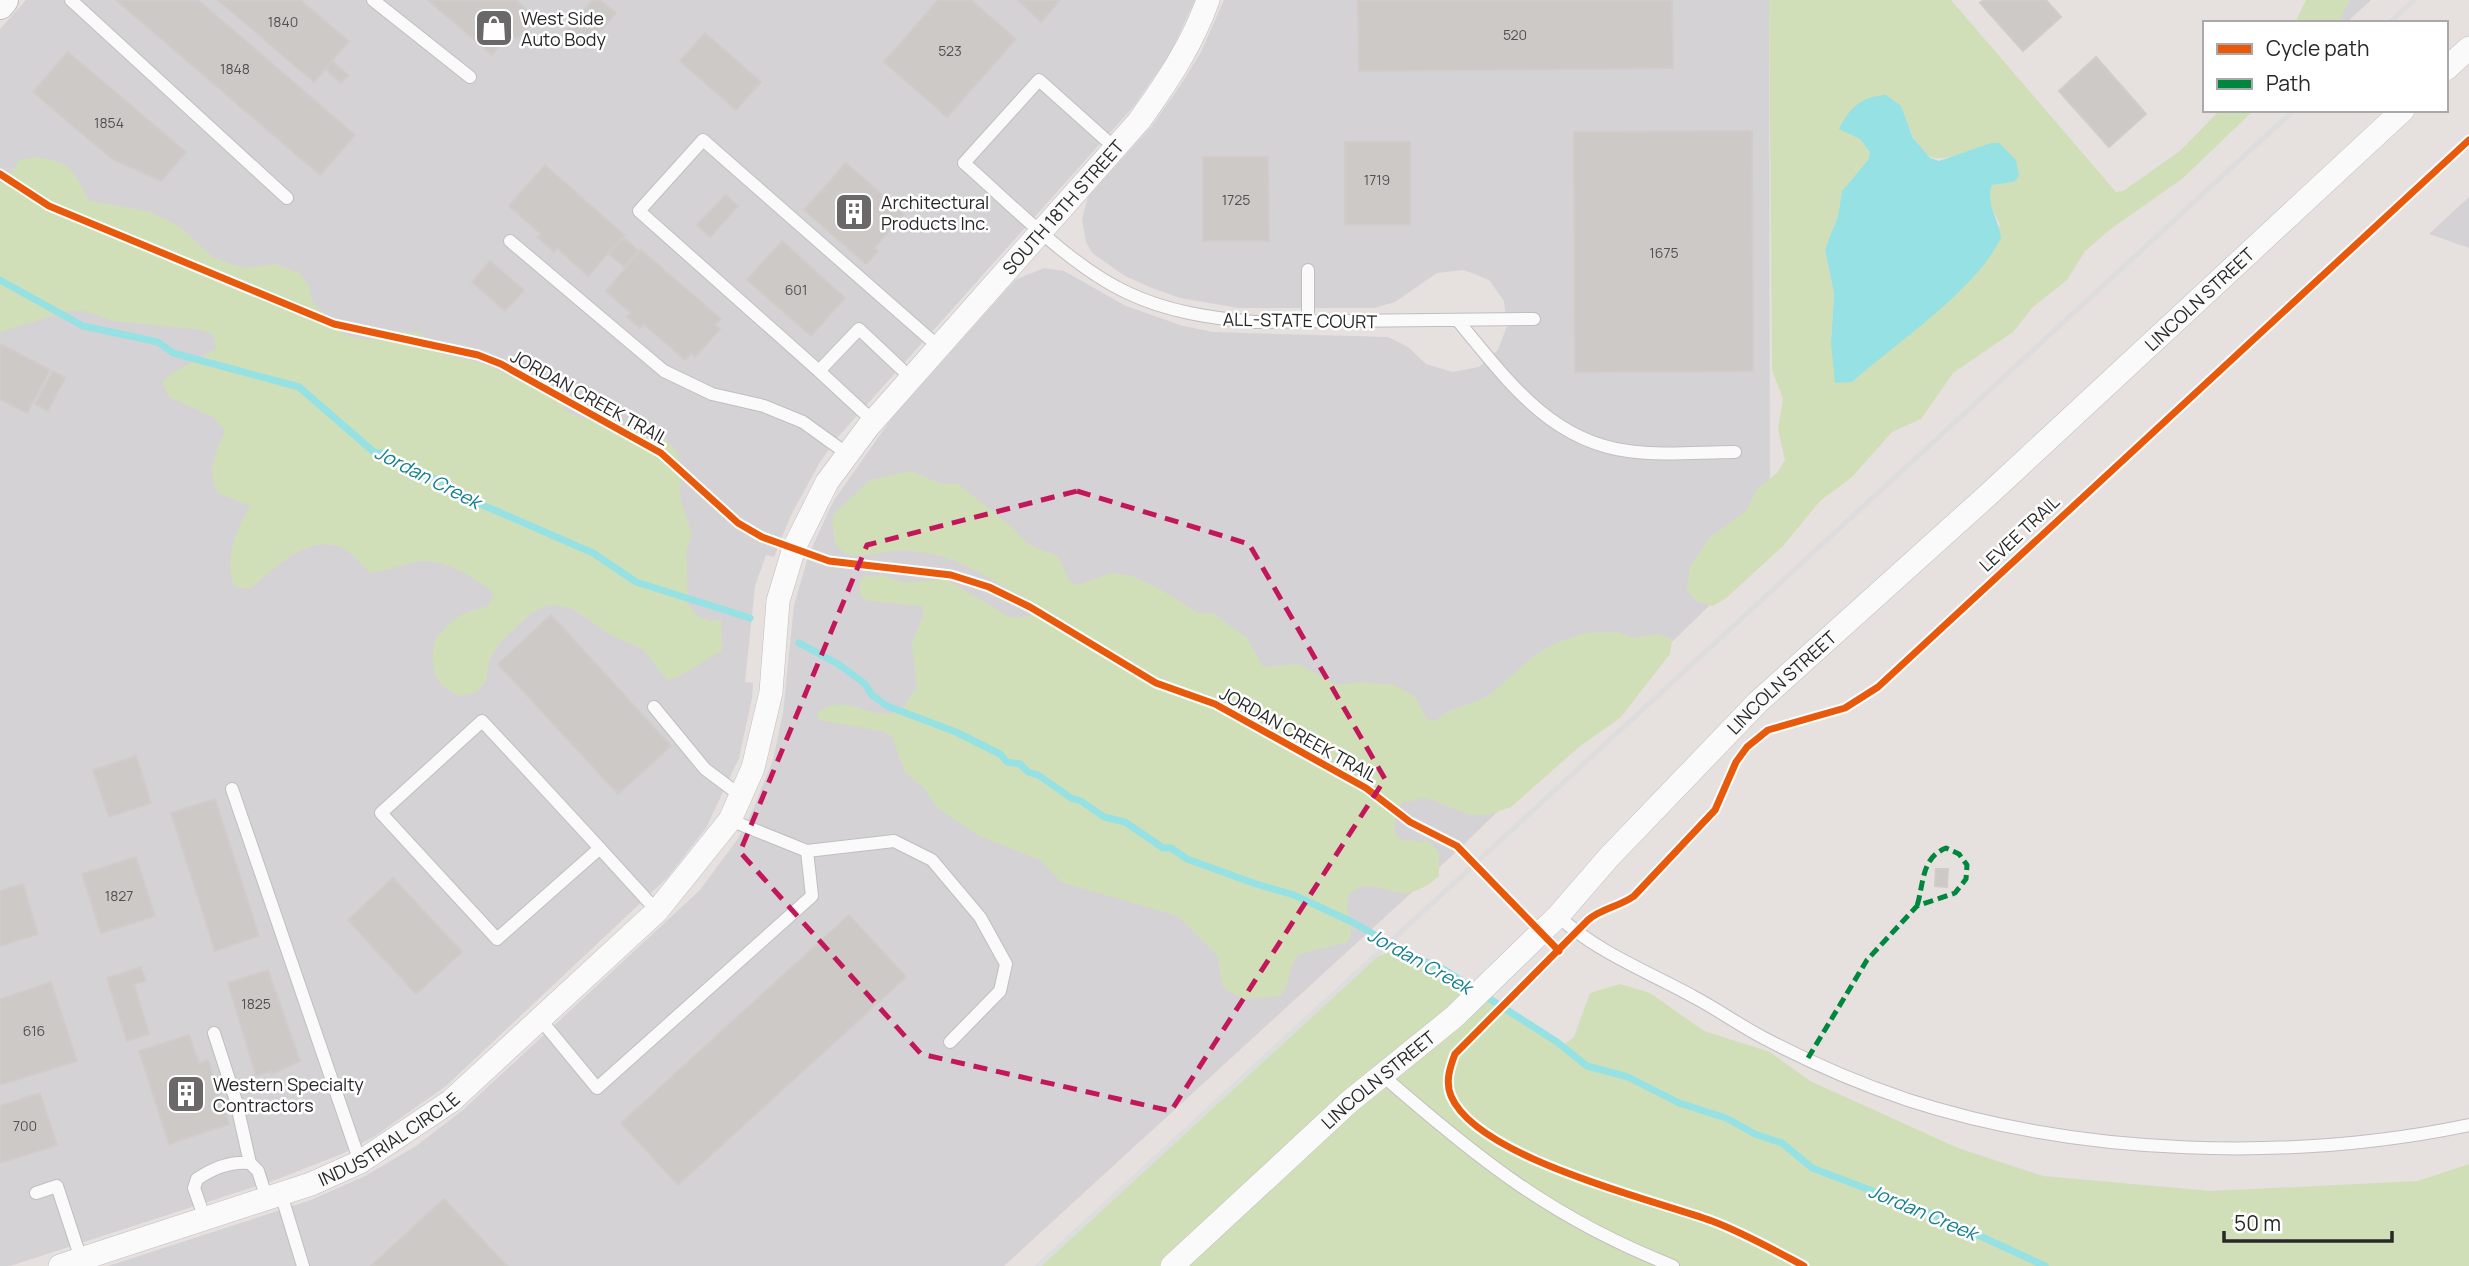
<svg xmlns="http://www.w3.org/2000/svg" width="2469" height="1266" font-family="Manrope,sans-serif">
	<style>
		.industrial { fill: #d5d2d5 }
		.green { fill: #d1dfb8; fill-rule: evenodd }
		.water { fill: #95e1e4 }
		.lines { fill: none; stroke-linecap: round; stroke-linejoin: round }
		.stream { stroke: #95e1e4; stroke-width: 7 }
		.building { fill: #cdc9c7; stroke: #d1ccca; stroke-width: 2 }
		.service-casing { stroke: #c0bebf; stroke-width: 14 }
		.minor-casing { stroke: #c0bebf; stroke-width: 24 }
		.tertiary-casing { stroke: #c0bebf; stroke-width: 30 }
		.service { stroke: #fbfafa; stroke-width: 12 }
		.minor { stroke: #fbfafa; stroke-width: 23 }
		.tertiary { stroke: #fbfafa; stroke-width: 28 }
		.rail { stroke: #ddd; stroke-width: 5 }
		.quiet { stroke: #00873e; stroke-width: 5; stroke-dasharray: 10 5; stroke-linecap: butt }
		.cycleway-casing { stroke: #fff; stroke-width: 11 }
		.cycleway { stroke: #e8590c; stroke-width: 7 }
		.marked { fill: none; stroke: #c2185b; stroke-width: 5; stroke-dasharray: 14 9; stroke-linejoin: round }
		.labels { text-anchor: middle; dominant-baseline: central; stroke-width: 5; stroke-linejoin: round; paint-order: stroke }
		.number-label { font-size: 14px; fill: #525150 }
		.poi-label { font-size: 18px; fill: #282828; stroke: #fff; text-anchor: start }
		.street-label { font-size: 18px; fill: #282828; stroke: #fff }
		.water-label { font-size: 19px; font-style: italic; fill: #14808f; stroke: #fff }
	</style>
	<rect width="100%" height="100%" fill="#e6e0de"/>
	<path class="industrial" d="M 26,0 L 1195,0 L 1170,54 L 1133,107 L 837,438 L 820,462 L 791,515 L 774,557 L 766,555 L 755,586 L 745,682 L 753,683 L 752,698 L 739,758 L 706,828 L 667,878 L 446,1086 L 375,1136 L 344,1153 L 278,1179 L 10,1266 L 0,1266 L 0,29 Z
		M 1224,0 L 1769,0 L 1770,542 L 1711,604 L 1456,852 L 1004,1266 L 108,1266 L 311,1200 L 365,1176 L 416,1146 L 463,1110 L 700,890 L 737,840 L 752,812 L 773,760 L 783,713 L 794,605 L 809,554 L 834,500 L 892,418 L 1015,280 L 1044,268 L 1064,271 L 1126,306 L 1183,326 L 1213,332 L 1388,337 L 1408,347 L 1426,364 L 1453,372 L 1479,367 L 1498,350 L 1507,326 L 1504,301 L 1489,280 L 1464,270 L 1437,273 L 1395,302 L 1374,308 L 1239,308 L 1180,298 L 1152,288 L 1125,276 L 1092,253 L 1086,242 L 1082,219 L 1088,197 L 1151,127 L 1180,86 L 1201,52 Z
		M 2325,0 L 2371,0 L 2346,23 L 2307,23 Z
		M 2469,197 L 2469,248 L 2429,234 Z"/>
	<path class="green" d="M 1769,0 L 1951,0 L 2116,192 L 2123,191 L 2180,151 L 2220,110 L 2254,110 L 2182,179 L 2112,228 L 2085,251 L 2067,280 L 2033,307 L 2013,332 L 1953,373 L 1921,419 L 1892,432 L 1852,477 L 1820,501 L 1783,546 L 1725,599 L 1713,606 L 1698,602 L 1687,590 L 1690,567 L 1710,537 L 1746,511 L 1757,489 L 1777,473 L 1785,460 L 1778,429 L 1783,399 L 1772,370 ZM 1901,106 C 1925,173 1931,164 1991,143 L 2014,182 L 1992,185 C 1986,199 1994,212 2000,225 L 1927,320 L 1895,344 L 1831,342 L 1834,294 L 1825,249 L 1838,216 L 1842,191 L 1868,160 L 1870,152 L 1860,139 Z
		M 2306,0 L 2350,0 L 2338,23 L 2295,23 Z
		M 34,157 C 70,160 74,171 89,201 L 151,212 L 178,226 L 214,258 L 231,264 L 246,268 L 276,264 L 299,273 L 309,286 L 312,301 L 344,335 L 366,340 L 404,332 L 419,332 L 442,354 L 481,363 L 510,376 L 542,384 L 568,412 L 582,418 L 597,422 L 637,424 L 660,433 L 676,450 L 681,466 L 680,498 L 692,535 L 686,551 L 688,604 L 697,616 L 711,621 L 721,620 L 722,650 C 703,660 688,675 668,680 C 659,672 655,663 648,655 C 640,644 626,643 615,637 C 594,626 569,597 543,607 C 531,611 522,622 513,630 C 496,646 487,656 487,680 L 476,692 L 460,696 C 432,683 430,669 435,640 C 450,620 463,611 487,607 L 494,594 C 479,578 443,559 420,561 C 408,563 385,571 371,573 C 363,566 355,556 346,550 C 313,530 273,568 250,589 L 234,587 C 225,554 234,535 250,506 L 218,493 C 206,469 215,455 225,431 L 213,417 L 169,397 L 162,382 L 174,372 L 216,349 L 213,334 L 197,329 L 114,321 L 84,311 L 67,311 L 0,332 L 0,184 L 7,180 L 19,160 Z
		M 911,471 L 942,484 L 958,484 L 1013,528 L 1027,544 L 1058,556 L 1070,582 L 1078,585 L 1111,573 L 1129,575 L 1156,587 L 1197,612 L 1214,614 L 1247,638 L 1263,667 L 1299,664 L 1336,685 L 1360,682 L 1394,685 L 1415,697 L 1427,719 L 1435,721 L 1449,711 L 1487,697 L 1534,656 L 1558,642 L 1584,633 L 1617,632 L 1633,638 L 1656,634 L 1672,639 L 1670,654 L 1620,718 L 1579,747 L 1511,807 L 1488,815 L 1471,815 L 1426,798 L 1401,803 L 1395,818 L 1395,834 L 1401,840 L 1428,841 L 1439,853 L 1439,876 C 1395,915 1385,871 1351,892 C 1339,908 1359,925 1347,942 L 1300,954 C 1287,964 1292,984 1280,996 L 1242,999 L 1222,986 L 1218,956 L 1178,916 L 1061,882 L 1040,860 L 980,836 L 937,808 L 924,788 L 905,772 L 892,736 L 885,732 L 819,720 L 817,713 C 846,691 868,720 896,713 C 907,710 908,695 917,689 L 912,643 L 924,613 L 922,606 L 869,601 L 861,597 L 859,582 L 864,577 L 882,575 L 904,583 L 945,579 L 1011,618 L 1029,616 L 1037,611 L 1036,603 C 1000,588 968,560 928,553 C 919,552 910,550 901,550 C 883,550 858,562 842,551 C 833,545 832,524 833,515 L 870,480 Z
		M 1399,949 L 1443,969 L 1562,1046 L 1574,1037 L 1590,993 L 1620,984 L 1650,993 L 1704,1031 L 1770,1052 L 1810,1081 L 1958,1148 L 2043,1176 L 2211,1191 L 2418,1181 L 2469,1164 L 2469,1266 L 1038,1266 L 1370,959 Z"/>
	<path class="water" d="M 1886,95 L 1901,106 L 1913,138 L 1930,158 L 1939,161 L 1991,143 L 1999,143 L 2016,160 L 2019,176 L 2014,182 L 1992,185 C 1985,202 1999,220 2001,238 C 1974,292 1897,342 1852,382 L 1835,383 L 1831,342 L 1834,294 L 1825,249 L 1838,216 L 1842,191 L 1868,160 L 1870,152 L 1860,139 L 1839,129 C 1849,108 1862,96 1886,95 Z"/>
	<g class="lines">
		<path class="stream" d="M 0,280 L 83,326 L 158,342 L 173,353 L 299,387 L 375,453 L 385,453 L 406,469 L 444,482 L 478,503 L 593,553 L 636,582 L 750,618
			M 799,643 L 838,664 L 864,683 L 872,695 L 887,706 L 956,732 L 1000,754 L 1007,762 L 1020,764 L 1028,772 L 1038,775 L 1071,798 L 1081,801 L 1104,817 L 1125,822 L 1163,848 L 1171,848 L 1187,859 L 1256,884 L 1294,895 L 1352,922 L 1416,958 L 1443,969 L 1557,1042 L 1587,1066 L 1628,1077 L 1679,1103 L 1726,1118 L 1755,1134 L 1782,1143 L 1812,1168 L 1928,1212 L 2045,1266"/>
	</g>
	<path class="building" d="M 116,0 L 198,0 L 355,135 L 320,175 Z
		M 218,0 L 300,0 L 349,41 L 314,82 Z
		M 428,0 L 516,0 L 529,12 L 525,17 L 532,23 L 517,39 L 510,33 L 492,55 Z
		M 593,0 L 600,0 L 616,13 L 587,46 L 567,30 Z
		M 938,0 L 971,0 L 1016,39 L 947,117 L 884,62 Z
		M 1018,0 L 1060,0 L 1041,22 Z
		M 1358,0 L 1672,0 L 1673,68 L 1359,71 Z
		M 1984,0 L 2046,0 L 2061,17 L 2023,51 L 1980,3 Z
		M 705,33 L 761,82 L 736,110 L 680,61 Z
		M 68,52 L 186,152 L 161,181 L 112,159 L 33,92 Z
		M 2096,57 L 2146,114 L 2109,147 L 2059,91 Z
		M 332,61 L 348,75 L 341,83 L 325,69 Z
		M 1752,131 L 1753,371 L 1575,372 L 1574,132 Z
		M 1345,142 L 1410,142 L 1410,225 L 1345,225 Z
		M 1203,157 L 1268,157 L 1269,241 L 1203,241 Z
		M 846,163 L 904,214 L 874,248 L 878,251 L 866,264 L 804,210 Z
		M 545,165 L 624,235 L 588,276 L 557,248 L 554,252 L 537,237 L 541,234 L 509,206 Z
		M 726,195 L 738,206 L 710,237 L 697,225 Z
		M 624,238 L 638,251 L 624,267 L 609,254 Z
		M 782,241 L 845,298 L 811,336 L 747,280 Z
		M 641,250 L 721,319 L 715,325 L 720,329 L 695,357 L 691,353 L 685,360 L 644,324 L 640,328 L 627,317 L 631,313 L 606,291 Z
		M 490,261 L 524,290 L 505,311 L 472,282 Z
		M 0,344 L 50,370 L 27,413 L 0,399 Z
		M 53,371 L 65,378 L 48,411 L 35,404 Z
		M 551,615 L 671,746 L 618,794 L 498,664 Z
		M 136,756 L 151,803 L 109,817 L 93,770 Z
		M 215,799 L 259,936 L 215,951 L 171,813 Z
		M 136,857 L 155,916 L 101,933 L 82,874 Z
		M 1936,869 L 1948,869 L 1947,887 L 1935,886 Z
		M 393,878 L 462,952 L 416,994 L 348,920 Z
		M 23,884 L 38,934 L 0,946 L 0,891 Z
		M 849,915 L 906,977 L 678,1185 L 621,1123 Z
		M 141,967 L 146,981 L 134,984 L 149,1034 L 127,1041 L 107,978 Z
		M 268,970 L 300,1061 L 272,1074 L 271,1071 L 256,1076 L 228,983 Z
		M 51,982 L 77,1061 L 0,1085 L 0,999 Z
		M 189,1035 L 199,1063 L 208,1060 L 229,1124 L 169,1144 L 139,1051 Z
		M 40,1093 L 57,1145 L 0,1163 L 0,1106 Z
		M 444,1199 L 507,1266 L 371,1266 Z"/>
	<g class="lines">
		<defs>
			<path id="service" d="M 71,0 L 287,198
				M 373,0 L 470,77
				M 1115,148 L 1039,80 L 964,163 C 1011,204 1071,267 1128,293 C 1168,312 1211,318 1254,322 L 1534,319
				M 510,241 L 664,371 L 712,394 L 764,406 L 803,422 L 846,453
				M 1308,270 L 1308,322
				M 1458,321 C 1505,377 1549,441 1628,451 C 1663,456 1700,452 1735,452
				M 819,371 L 639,211 L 703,140 L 939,347
				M 873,421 L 819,371 L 859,329 L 911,378
				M 654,707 L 705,769 L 741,796
				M 232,789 L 360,1162
				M 730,820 L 807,851 L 894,841 L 932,860 L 980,917 L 1006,964 L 1000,991 L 950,1042
				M 600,848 L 497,939 L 381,813 L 482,721 C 541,784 599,847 657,911
				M 1558,916 C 1598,953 1647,971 1694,997 C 1717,1009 1739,1025 1762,1037 C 1807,1061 1860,1084 1908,1100 C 2081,1156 2291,1162 2469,1125
				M 540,1019 L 597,1088 L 812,896 L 807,851
				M 214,1033 L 236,1101 L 250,1163
				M 1382,1075 C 1478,1159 1553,1219 1673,1266
				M 36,1193 L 57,1186 L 81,1259
				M 281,1194 L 303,1266
				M 205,1219 L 194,1188 L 197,1179 C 213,1168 231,1161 250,1163 L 258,1171 L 267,1199"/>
			<g id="minor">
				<path d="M 2446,69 L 2469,48"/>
				<path id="s1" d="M 60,1266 L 311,1184 L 360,1162 L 451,1101 L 657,911 L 730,820 L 753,768 L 771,692 L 778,601 L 794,548 L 827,482 L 868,427 L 1139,121 C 1167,82 1192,45 1208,0"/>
				<path id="s2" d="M 1172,1266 L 1349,1102 L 1454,1017 L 1558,916 L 1609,857 L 1758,702 L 1989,494 L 2403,110"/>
			</g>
			<path id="tertiary" d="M 0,5 L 4,0"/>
		</defs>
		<use href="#service" class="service-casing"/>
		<use href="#minor" class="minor-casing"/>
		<use href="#tertiary" class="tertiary-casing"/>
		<use href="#service" class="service"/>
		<use href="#minor" class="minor"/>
		<use href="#tertiary" class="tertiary"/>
		<path class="rail" d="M 2389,23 L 2414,0
			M 1038,1266 L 2294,110"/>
		<path class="quiet" d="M 1808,1058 L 1867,960 L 1917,906 L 1955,893 L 1966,879 L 1967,865 L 1959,854 L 1946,848 C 1921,858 1924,883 1917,906"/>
		<defs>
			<path id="cycleway" d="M 0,174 L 49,206 L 334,324 L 478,355 L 501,364 L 661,453 L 738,523 L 762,537 L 829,561 L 951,575 L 989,587 L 1030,607 L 1156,683 L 1215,704 L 1366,788 L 1410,822 L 1457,846 L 1559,951
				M 1804,1266 C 1774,1250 1744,1233 1712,1221 C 1651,1199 1477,1158 1451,1096 C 1445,1082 1450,1067 1455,1054 L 1588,920 C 1602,908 1619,907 1634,896 L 1715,810 L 1736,762 L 1747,747 L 1768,730 L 1845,708 L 1878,687 L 2469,140"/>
		</defs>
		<use href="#cycleway" class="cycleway-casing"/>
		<use href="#cycleway" class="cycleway"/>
	</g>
	<path class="marked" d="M 1077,491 L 1249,544 L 1385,779 L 1171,1111 L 921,1054 L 740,852 L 867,545 Z"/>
	<defs>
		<symbol id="shop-square" viewBox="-11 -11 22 22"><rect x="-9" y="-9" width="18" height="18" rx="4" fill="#6a6868" stroke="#fff"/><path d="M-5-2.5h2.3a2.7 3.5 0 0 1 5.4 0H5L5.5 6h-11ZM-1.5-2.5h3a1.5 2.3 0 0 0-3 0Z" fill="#fff"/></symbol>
		<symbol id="building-square" viewBox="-11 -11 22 22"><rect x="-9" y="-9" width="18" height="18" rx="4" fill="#6a6868" stroke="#fff"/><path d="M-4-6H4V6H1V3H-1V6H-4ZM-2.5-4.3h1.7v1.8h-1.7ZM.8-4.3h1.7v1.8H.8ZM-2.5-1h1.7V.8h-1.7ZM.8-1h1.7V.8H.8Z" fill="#fff"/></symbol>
	</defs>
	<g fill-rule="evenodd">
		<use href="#shop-square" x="472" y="6" width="44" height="44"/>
		<use href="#building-square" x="832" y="190" width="44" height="44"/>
		<use href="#building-square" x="164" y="1072" width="44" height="44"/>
	</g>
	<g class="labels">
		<g class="number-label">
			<text x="283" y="21">1840</text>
			<text x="1515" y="34">520</text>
			<text x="950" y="50">523</text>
			<text x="235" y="68">1848</text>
			<text x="109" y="122">1854</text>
			<text x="1377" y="179">1719</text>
			<text x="1236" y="199">1725</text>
			<text x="1664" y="252">1675</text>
			<text x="796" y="289">601</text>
			<text x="119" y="895">1827</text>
			<text x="256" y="1003">1825</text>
			<text x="34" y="1030">616</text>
			<text x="25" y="1125">700</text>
		</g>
		<g class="poi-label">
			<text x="521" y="18">West Side<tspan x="521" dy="21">Auto Body</tspan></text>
			<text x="881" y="202">Architectural<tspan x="881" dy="21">Products Inc.</tspan></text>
			<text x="213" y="1084">Western Specialty<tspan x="213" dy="21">Contractors</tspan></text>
		</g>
		<g class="street-label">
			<text stroke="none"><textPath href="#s1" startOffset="1542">SOUTH 18TH STREET</textPath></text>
			<text stroke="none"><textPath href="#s2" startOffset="1412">LINCOLN STREET</textPath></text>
			<text transform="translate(1300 320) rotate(1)">ALL-STATE COURT</text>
			<text transform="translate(590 397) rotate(29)">JORDAN CREEK TRAIL</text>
			<text transform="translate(2019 533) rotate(-43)">LEVEE TRAIL</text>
			<text stroke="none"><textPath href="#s2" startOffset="845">LINCOLN STREET</textPath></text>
			<text transform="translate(1299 734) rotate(29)">JORDAN CREEK TRAIL</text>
			<text stroke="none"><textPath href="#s2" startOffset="278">LINCOLN STREET</textPath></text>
			<text stroke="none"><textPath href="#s1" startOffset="354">INDUSTRIAL CIRCLE</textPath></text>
		</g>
		<g class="water-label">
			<text transform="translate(428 477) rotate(27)">Jordan Creek</text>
			<text transform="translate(1420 961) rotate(29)">Jordan Creek</text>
			<text transform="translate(1923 1212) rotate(23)">Jordan Creek</text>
		</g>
	</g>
	<rect x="2203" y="21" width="245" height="91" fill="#ffffff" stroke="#a9a9a9" stroke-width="2"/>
	<rect x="2217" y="44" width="35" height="10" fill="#e8590c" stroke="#a9a9a9" stroke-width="2"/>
	<text x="2266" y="56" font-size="21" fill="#282828">Cycle path</text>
	<rect x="2217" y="79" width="35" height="10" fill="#00873e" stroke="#a9a9a9" stroke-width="2"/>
	<text x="2266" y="91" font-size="21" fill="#282828">Path</text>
	<path d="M2224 1231v10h168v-10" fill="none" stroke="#282828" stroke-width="3.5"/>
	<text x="2234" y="1231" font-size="21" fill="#282828" stroke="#ffffff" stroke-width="5" paint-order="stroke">50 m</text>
</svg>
